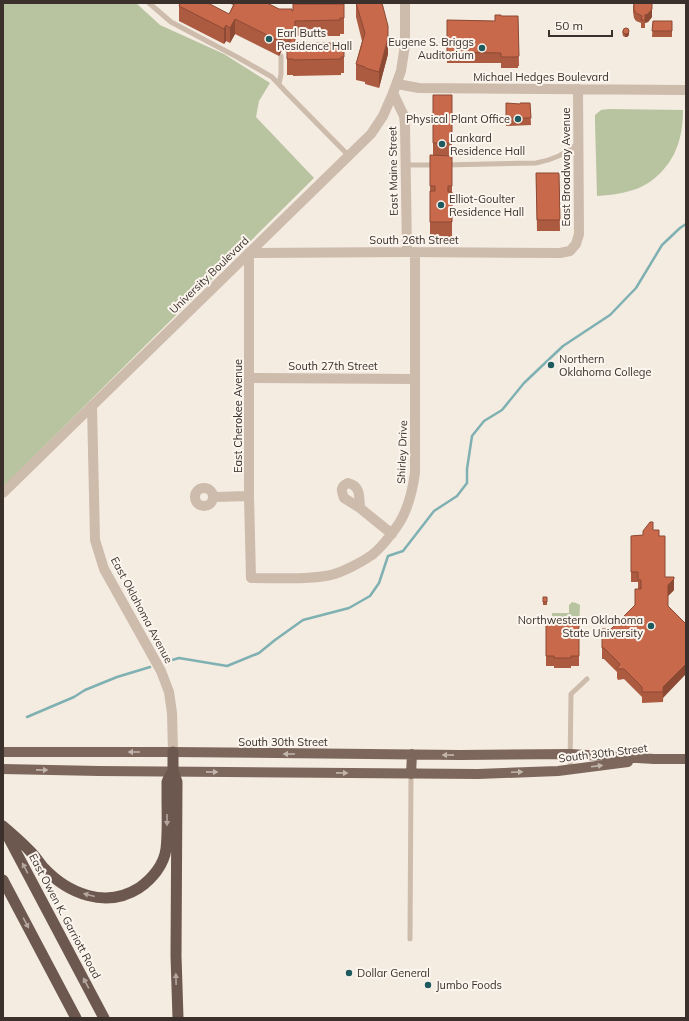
<svg xmlns="http://www.w3.org/2000/svg" width="689" height="1021" font-family="Mulish,sans-serif">
	<style>
		.green { fill: #b8c4a0 }
		.lines { fill: none; stroke-linecap: round; stroke-linejoin: round }
		.stream { stroke: #7fb0b2; stroke-width: 2.5 }
		.service { stroke: #cdbbac; stroke-width: 5 }
		.minor { stroke: #cdbbac; stroke-width: 10 }
		.tertiary { stroke: #cdbbac; stroke-width: 10 }
		.primary { stroke: #7d675c; stroke-width: 10 }
		.trunk { stroke: #6c584f; stroke-width: 11 }
		.wall { fill: #ac5a40 }
		.shaded-wall { fill: #8c4a34 }
		.building { fill: #c8694b; stroke: #8c4a34 }
		.oneway { fill: #c2b5ac }
		.oneway2 { fill: #b4a69e }
		.poi-dot { fill: #1f5a5e; stroke: #fbf5ee; stroke-width: 1.5 }
		.labels { text-anchor: middle; dominant-baseline: central; stroke-width: 4; stroke-linejoin: round; paint-order: stroke }
		.poi-label { font-size: 11px; fill: #3b302b; stroke: #fbf5ee; text-anchor: start }
		.street-label { font-size: 11px; fill: #3b302b; stroke: #fbf5ee }
	</style>
	<rect width="100%" height="100%" fill="#f4ebe1"/>
	<path class="green" d="M 3,3 L 136,3 L 160,25 L 224,54 L 270,83 L 259,101 L 256,117 L 314,178 L 3,487 Z
		M 609,109 L 683,110 C 683,124 681,139 675,152 C 667,169 651,185 633,190 C 621,194 609,195 597,196 L 595,122 L 595,115 L 601,110 Z
		M 572,602 L 576,603 L 580,605 L 579,626 L 552,627 L 552,613 L 569,613 L 569,605 Z"/>
	<g class="lines">
		<path class="stream" d="M 165,662 L 179,658 L 227,666 L 259,653 L 275,640 L 303,620 L 349,608 L 370,596 L 379,583 L 388,556 L 403,551 L 434,511 L 457,496 L 467,483 L 467,469 L 472,436 L 484,421 L 502,410 L 524,383 L 563,346 L 610,315 L 636,288 L 662,245 L 680,228 L 686,224
			M 27,717 L 74,697 L 85,690 L 117,677 L 150,667"/>
		<path class="service" d="M 149,3 L 171,22 L 237,57 L 272,77 L 286,92 L 349,156
			M 279,84 L 281,74 L 281,56
			M 405,165 L 436,165
			M 446,165 L 536,163 C 553,160 566,154 578,143
			M 570,769 L 571,694 L 587,679
			M 410,939 L 411,774"/>
		<path class="minor" d="M 397,84 L 419,88 L 686,90
			M 393,93 L 404,116 L 405,125 L 407,252
			M 415,252 L 415,473 C 413,487 410,501 404,514 C 399,526 382,547 372,555 C 362,562 343,572 331,575 C 305,580 278,578 251,578 L 249,496 L 249,253 L 407,252 L 560,253 L 570,251 L 576,244 L 579,234 L 578,89
			M 250,378 L 415,379
			M195 497a9 9 0 1 1 18 0a9 9 0 1 1-18 0Z
			M 3,493 L 92,406
			M 214,497 L 249,496
			M 360,508 L 344,498 C 341,490 340,487 348,483 C 361,486 359,497 360,508 L 392,534"/>
		<path class="tertiary" d="M 173,752 L 172,713 L 169,692 L 161,671 L 104,569 L 95,540 L 92,406 L 371,134 L 383,116 L 393,93 L 401,71 L 405,45 L 405,3"/>
		<path class="primary" d="M 3,752 L 173,752 L 460,755 L 570,754 L 654,759 L 686,759
			M 3,769 L 99,771 L 478,774 L 558,771 L 628,762
			M 411,774 L 412,754"/>
		<path class="trunk" d="M 173,752 L 173,771 L 177,782 L 176,956 L 178,1018
			M 3,826 C 12,834 22,842 30,851 C 35,856 39,862 43,867 C 68,894 106,909 139,888 C 152,879 164,865 166,849 C 168,832 167,814 167,797 C 167,792 167,787 167,782 C 168,778 171,775 173,771
			M 6,833 L 104,1018
			M 3,880 L 76,1018"/>
	</g>
	<path class="wall" d="M 229,3 L 267,3 L 279,9 L 292,11 L 344,4 L 344,34 L 340,34 L 340,36 L 295,36 L 295,43 L 344,43 L 344,73 L 341,73 L 341,75 L 293,76 L 293,75 L 287,75 L 287,52 L 282,50 L 279,56 L 235,34 L 230,43 L 226,41 L 224,44 L 179,21 L 179,6 L 229,14 L 233,5 Z
		M 356,3 L 382,3 L 388,54 L 379,88 L 365,84 L 365,82 L 356,80 L 356,64 L 362,41 L 356,17 Z
		M 633,4 L 652,17 L 648,22 L 645,23 L 645,28 L 641,28 L 641,23 L 636,21 L 634,18 L 633,12 Z
		M 501,16 L 518,16 L 519,66 L 518,66 L 518,68 L 501,68 L 501,63 L 447,63 L 447,20 L 495,21 Z
		M 653,21 L 672,21 L 672,37 L 652,37 Z
		M 622,31 L 629,35 L 627,37 L 625,37 L 623,36 Z
		M 433,95 L 452,95 L 452,237 L 430,237 L 430,155 L 433,155 Z
		M 506,103 L 520,104 L 530,103 L 531,125 L 506,126 Z
		M 536,173 L 559,173 L 560,231 L 537,231 Z
		M 653,530 L 659,536 L 665,577 L 674,590 L 668,596 L 663,702 L 642,703 L 642,697 L 624,679 L 618,680 L 617,678 L 617,672 L 604,659 L 602,659 L 602,629 L 611,629 L 635,605 L 638,589 L 638,582 L 631,582 L 631,536 L 643,535 Z
		M 543,597 L 547,597 L 547,605 L 543,605 Z
		M 546,624 L 579,624 L 579,666 L 571,666 L 571,668 L 554,668 L 554,666 L 546,666 Z"/>
	<path class="shaded-wall" d="M 652,9 L 652,17 L 648,22 L 645,23 L 645,28 L 645,15 Z
		M 235,19 L 235,34 L 230,43 L 230,28 Z
		M 226,25 L 226,41 L 224,44 L 224,29 Z
		M 629,32 L 629,35 L 627,37 L 625,37 L 625,34 Z
		M 282,34 L 282,50 L 279,56 L 279,41 Z
		M 388,38 L 388,54 L 379,88 L 379,72 Z
		M 674,579 L 674,590 L 668,596 L 668,585 Z
		M 686,664 L 686,674 L 663,698 L 663,687 Z"/>
	<path class="building" d="M 180,3 L 208,3 L 229,14 L 235,3 L 267,3 L 279,9 L 292,9 L 292,11 L 293,11 L 293,4 L 344,4 L 344,18 L 340,18 L 340,20 L 295,21 L 295,43 L 344,43 L 344,57 L 341,57 L 341,59 L 293,60 L 293,59 L 287,59 L 287,42 L 290,42 L 290,38 L 282,34 L 279,41 L 235,19 L 230,28 L 226,25 L 224,29 L 179,6 Z
		M 356,3 L 382,3 L 388,26 L 388,38 L 379,72 L 365,68 L 365,67 L 356,64 L 365,33 Z
		M 634,3 L 652,3 L 652,9 L 648,14 L 645,15 L 645,20 L 641,20 L 642,16 L 636,13 L 634,10 Z
		M 495,15 L 501,15 L 501,16 L 518,16 L 519,56 L 518,56 L 518,57 L 501,57 L 501,53 L 447,52 L 447,20 L 495,21 Z
		M 653,21 L 672,21 L 672,31 L 652,31 Z
		M623 31a3 3 0 1 1 6 0a3 3 0 1 1-6 0Z
		M 433,95 L 452,95 L 452,143 L 433,143 Z
		M 506,103 L 520,104 L 520,103 L 530,103 L 531,118 L 506,118 Z
		M 430,155 L 452,156 L 452,186 L 448,186 L 448,192 L 452,192 L 452,222 L 430,222 L 430,191 L 435,191 L 435,186 L 430,186 Z
		M 536,173 L 559,173 L 560,220 L 537,220 Z
		M 650,522 L 653,522 L 653,530 L 659,530 L 659,536 L 665,536 L 665,577 L 674,577 L 674,579 L 668,585 L 668,606 L 686,624 L 686,664 L 663,687 L 663,692 L 642,692 L 642,687 L 624,669 L 618,669 L 617,668 L 620,664 L 604,648 L 602,648 L 602,629 L 611,629 L 635,605 L 635,589 L 641,589 L 641,580 L 638,580 L 638,572 L 631,572 L 631,536 L 643,535 L 643,531 Z
		M 543,597 L 547,597 L 547,602 L 543,602 Z
		M 554,620 L 572,620 L 572,624 L 579,624 L 579,656 L 571,656 L 571,658 L 554,658 L 554,656 L 546,656 L 546,624 L 554,624 Z"/>
	<defs><path id="oneway-solid" d="M-6-.8H1V-3.2L6.5 0L1 3.2V.8H-6Z"/></defs>
	<g class="oneway">
		<use href="#oneway-solid" transform="translate(134 752) rotate(180)"/>
		<use href="#oneway-solid" transform="translate(289 754) rotate(-180)"/>
		<use href="#oneway-solid" transform="translate(448 755) rotate(-179)"/>
		<use href="#oneway-solid" transform="translate(597 766) rotate(-7)"/>
		<use href="#oneway-solid" transform="translate(42 770) rotate(1)"/>
		<use href="#oneway-solid" transform="translate(212 772) rotate(1)"/>
		<use href="#oneway-solid" transform="translate(517 772) rotate(-2)"/>
		<use href="#oneway-solid" transform="translate(342 773) rotate(1)"/>
	</g>
	<g class="oneway2">
		<use href="#oneway-solid" transform="translate(167 820) rotate(90)"/>
		<use href="#oneway-solid" transform="translate(25 868) rotate(-118)"/>
		<use href="#oneway-solid" transform="translate(89 895) rotate(-165)"/>
		<use href="#oneway-solid" transform="translate(26 923) rotate(62)"/>
		<use href="#oneway-solid" transform="translate(176 979) rotate(-91)"/>
		<use href="#oneway-solid" transform="translate(86 983) rotate(-118)"/>
	</g>
	<g class="poi-dot">
		<circle cx="269" cy="39" r="4"/>
		<circle cx="482" cy="48" r="4"/>
		<circle cx="518" cy="119" r="4"/>
		<circle cx="442" cy="144" r="4"/>
		<circle cx="441" cy="205" r="4"/>
		<circle cx="551" cy="365" r="4"/>
		<circle cx="651" cy="626" r="4"/>
		<circle cx="349" cy="973" r="4"/>
		<circle cx="428" cy="985" r="4"/>
	</g>
	<g class="labels">
		<g class="poi-label">
			<text x="277" y="33">Earl Butts<tspan x="277" dy="13">Residence Hall</tspan></text>
			<text x="474" y="42" text-anchor="end">Eugene S. Briggs<tspan x="474" dy="13">Auditorium</tspan></text>
			<text x="510" y="119" text-anchor="end">Physical Plant Office</text>
			<text x="450" y="138">Lankard<tspan x="450" dy="13">Residence Hall</tspan></text>
			<text x="449" y="199">Elliot-Goulter<tspan x="449" dy="13">Residence Hall</tspan></text>
			<text x="559" y="359">Northern<tspan x="559" dy="13">Oklahoma College</tspan></text>
			<text x="643" y="620" text-anchor="end">Northwestern Oklahoma<tspan x="643" dy="13">State University</tspan></text>
			<text x="357" y="973">Dollar General</text>
			<text x="436" y="985">Jumbo Foods</text>
		</g>
		<g class="street-label">
			<text x="541" y="77">Michael Hedges Boulevard</text>
			<text transform="translate(566 167) rotate(-90)">East Broadway Avenue</text>
			<text transform="translate(393 171) rotate(-91)">East Maine Street</text>
			<text x="414" y="240">South 26th Street</text>
			<text transform="translate(209 275) rotate(-44)">University Boulevard</text>
			<text x="333" y="366">South 27th Street</text>
			<text transform="translate(238 416) rotate(-90)">East Cherokee Avenue</text>
			<text transform="translate(402 452) rotate(-88)">Shirley Drive</text>
			<text transform="translate(142 610) rotate(62)">East Oklahoma Avenue</text>
			<text x="283" y="742">South 30th Street</text>
			<text transform="translate(603 753) rotate(-7)">South 30th Street</text>
			<text transform="translate(65 916) rotate(62)">East Owen K. Garriott Road</text>
		</g>
	</g>
	<rect width="689" height="1021" fill="none" stroke="#3b302b" stroke-width="8"/>
	<path d="M549 30v6h63v-6" fill="none" stroke="#3b302b" stroke-width="2"/>
	<text x="555" y="30" font-size="12" fill="#3b302b" stroke="#fbf5ee" stroke-width="3" paint-order="stroke">50 m</text>
</svg>
